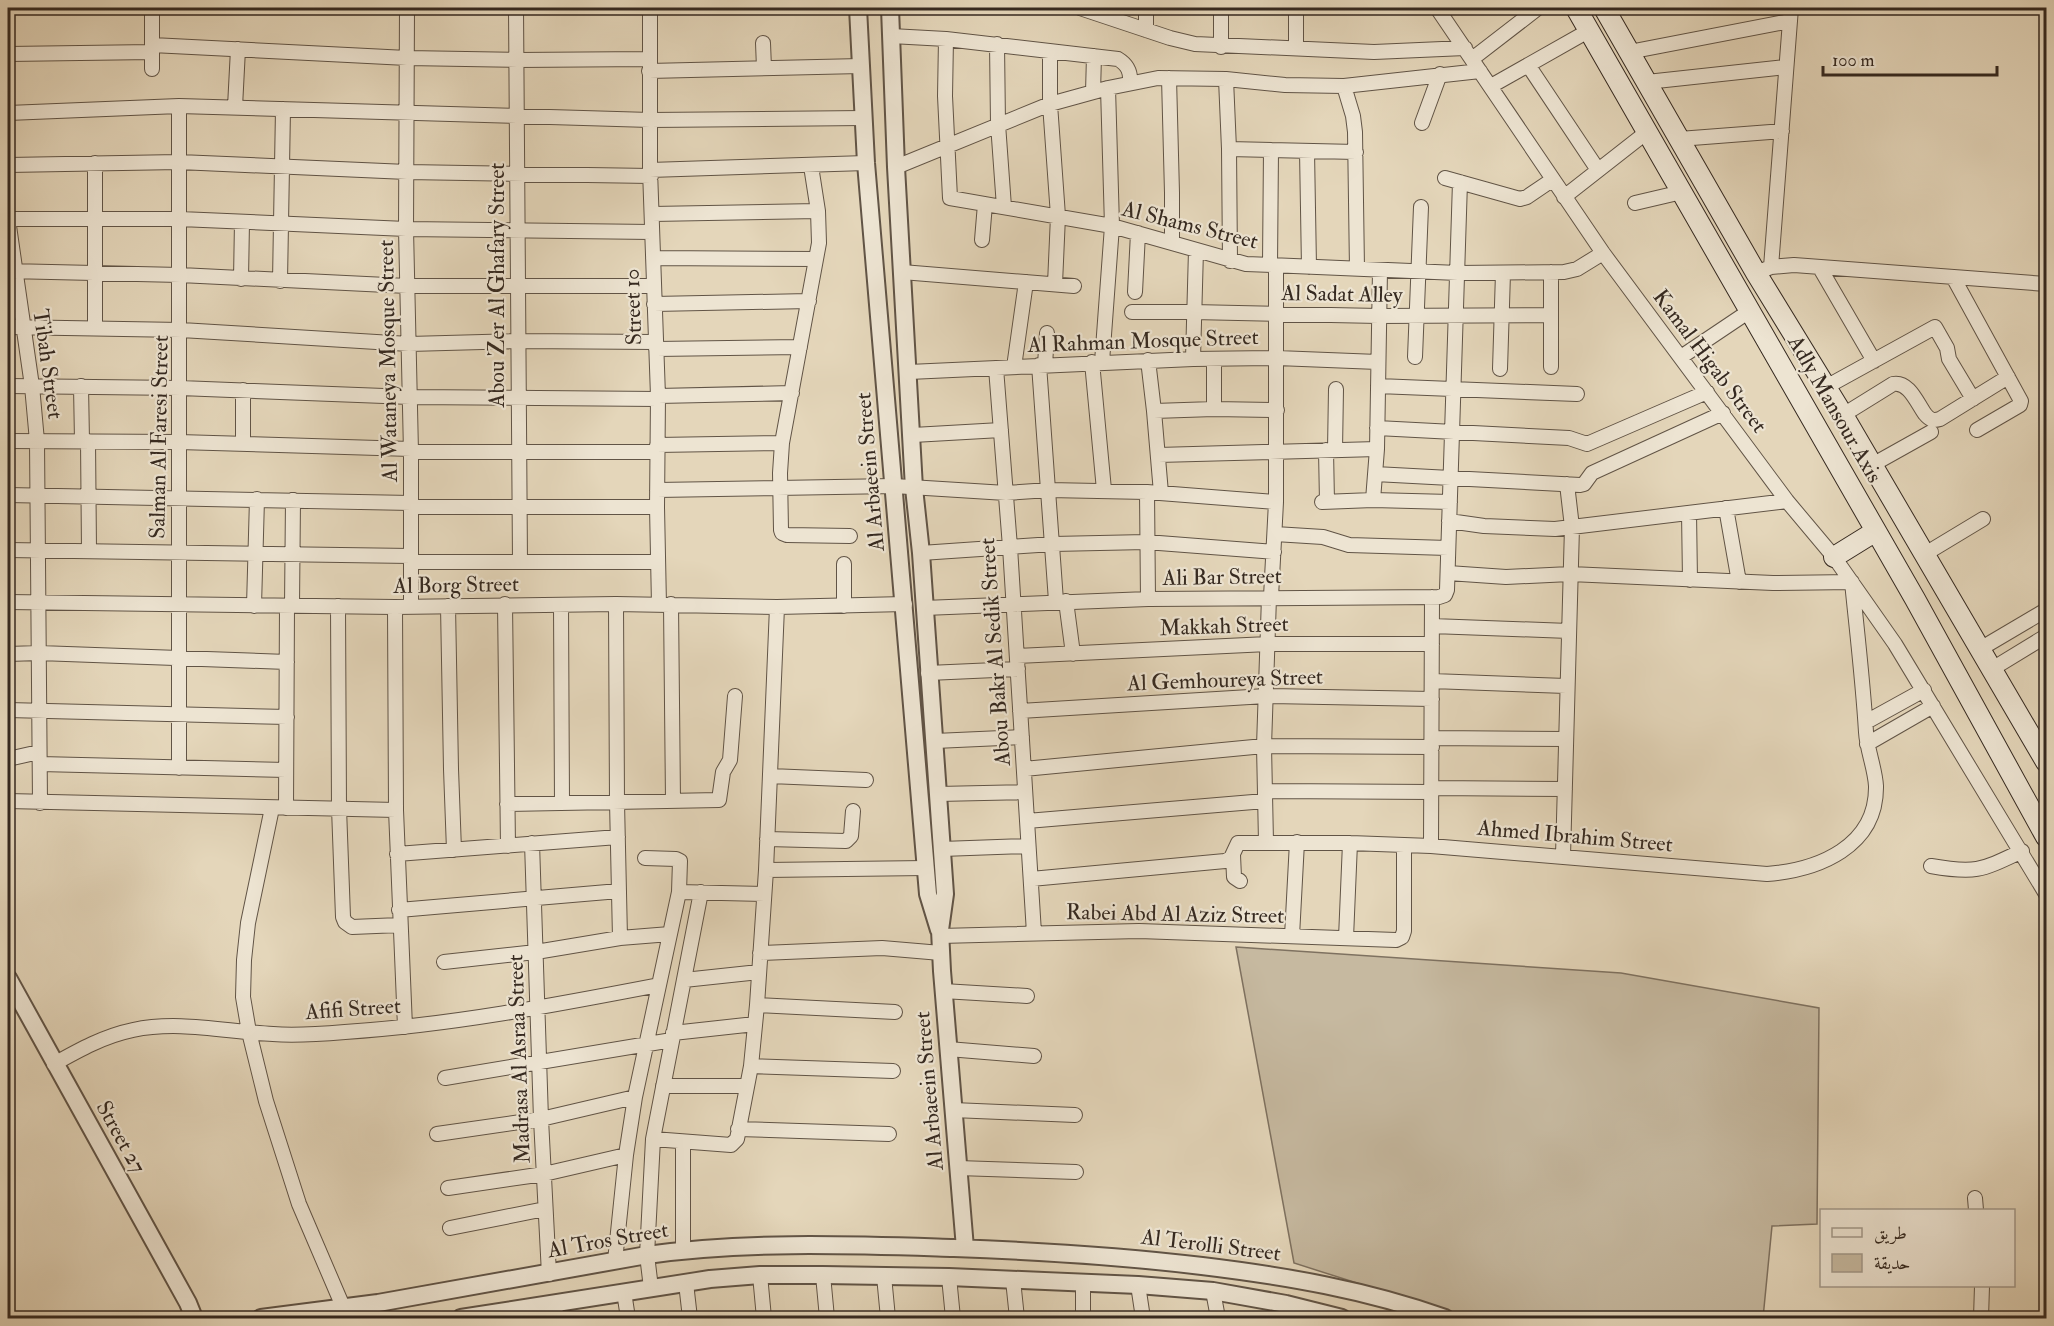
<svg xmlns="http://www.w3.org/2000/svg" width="2054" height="1326" font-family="'IM FELL Double Pica',Amiri,serif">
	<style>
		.green { fill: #c6b9a0; stroke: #7e7160; stroke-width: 1.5 }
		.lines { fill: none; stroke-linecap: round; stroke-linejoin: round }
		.minor-casing { stroke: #615446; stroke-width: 16 }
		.tertiary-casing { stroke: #615446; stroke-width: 20 }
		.secondary-casing { stroke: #352920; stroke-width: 22 }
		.minor { stroke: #ede4d2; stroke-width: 14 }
		.tertiary { stroke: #ede4d2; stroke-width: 16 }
		.secondary { stroke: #ede4d2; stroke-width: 20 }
		.labels { text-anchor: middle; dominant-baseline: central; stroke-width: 4.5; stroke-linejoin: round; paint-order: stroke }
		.street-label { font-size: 22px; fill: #352920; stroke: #ede4d2 }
	</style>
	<rect width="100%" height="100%" fill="#e4d6ba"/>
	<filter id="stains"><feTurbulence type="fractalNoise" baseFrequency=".00333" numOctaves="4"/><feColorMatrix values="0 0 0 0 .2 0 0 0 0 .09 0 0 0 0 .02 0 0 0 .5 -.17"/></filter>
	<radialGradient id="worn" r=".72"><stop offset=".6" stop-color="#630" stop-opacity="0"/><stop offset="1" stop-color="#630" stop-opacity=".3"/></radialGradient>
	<path class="green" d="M 1236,947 L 1621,973 L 1819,1008 L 1817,1224 L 1772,1226 L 1763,1318 L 1467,1318 L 1294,1263 Z"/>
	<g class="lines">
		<defs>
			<path id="minor" d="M 407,8 L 406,229 L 411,452 L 411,607
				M 516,8 L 520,562
				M 650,8 L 650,170 L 658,396 L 657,507 L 659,605
				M 1080,8 L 1170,38 L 1195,44 L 1374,52 L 1465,48
				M 1437,8 L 1603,253 L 1787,501 L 1834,557 L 1895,644 L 2046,894
				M 1146,30 L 1146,8
				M 891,36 L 946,39 L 1118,59 C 1128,65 1131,72 1130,83
				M 946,39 L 945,96 L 950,198 L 1112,226 L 1246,264 L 1458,273 L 1564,272 L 1577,269 L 1603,253
				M 763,43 L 764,68
				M 997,44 L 998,124 L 1004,207
				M 152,45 L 407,58 L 517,60 L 649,59
				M 1221,47 L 1221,8
				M 1296,47 L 1296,8
				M 1050,51 L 1050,104 L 1058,216 L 1055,284
				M 1629,52 L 1790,21
				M 8,54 L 152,52
				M 1472,59 L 1538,8
				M 1528,65 L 1598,170
				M 152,69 L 152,8
				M 649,71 L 861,66
				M 1169,78 L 1172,193 L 1172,242
				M 1226,79 L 1229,149 L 1230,261
				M 1647,82 L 1786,67
				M 1344,86 L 1353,116 L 1355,132 L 1357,269
				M 1491,86 L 1590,30
				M 1093,92 L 1094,56
				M 235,107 L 238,49
				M 8,113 L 179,106 L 650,120 L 864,118
				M 1422,123 L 1440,74
				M 1679,139 L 1782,131
				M 1229,149 L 1356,152
				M 1307,151 L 1309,267
				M 95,163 L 95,328
				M 8,165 L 179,162 L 407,172 L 651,176
				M 811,166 L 818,211 L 819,243 L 782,443 L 780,473 L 781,530 L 782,533 L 787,535 L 850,536
				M 896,167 L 1050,104 L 1108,88 L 1158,78 L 1226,79 L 1285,85 L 1344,86 L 1480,71
				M 650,170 L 866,163
				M 1445,178 L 1520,199 L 1527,197 L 1552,180
				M 1564,197 L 1647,132
				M 1635,203 L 1682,192
				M 652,214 L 818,211
				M 8,219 L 180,219 L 406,229 L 652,232
				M 8,219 L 32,386 L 37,441 L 40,803
				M 982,240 L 985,204
				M 653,258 L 816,259
				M 1270,265 L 1271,150
				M 1771,267 L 1791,8
				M 1820,268 L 1874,361
				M 8,271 L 180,275 L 407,286 L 653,286
				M 902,272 L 1074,286
				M 1756,273 L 1771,267 L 1794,265 L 2046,284
				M 1953,277 L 2021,401 L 2020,405 L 1977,430
				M 241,279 L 242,222
				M 280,281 L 283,109
				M 1135,292 L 1138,233
				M 654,304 L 809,301
				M 1132,312 L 1193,312 L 1379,316 L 1551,315
				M 8,327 L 181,330 L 409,344 L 518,341 L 655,342
				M 656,349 L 800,347
				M 1415,357 L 1421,207
				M 1681,357 L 1751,310
				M 1193,359 L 1196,250
				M 1148,360 L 1154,411 L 1161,493
				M 1092,362 L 1104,490
				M 1102,362 L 1112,226 L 1108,88
				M 1039,365 L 1056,601
				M 1045,365 L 1047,333
				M 1014,367 L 1026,282
				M 1551,367 L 1551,272
				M 996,368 L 1010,547 L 1034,933
				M 1500,369 L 1503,273
				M 909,372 L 1193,359 L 1277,358 L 1378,362
				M 8,386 L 180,388 L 410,397 L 658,399
				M 81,386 L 82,441
				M 1378,386 L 1577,394
				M 1826,387 L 1935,327 L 1947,348 L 1949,359 L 1973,399
				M 658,396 L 792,393
				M 1214,409 L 1214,359
				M 1154,411 L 1214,409 L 1277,410
				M 1843,415 L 1893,384 C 1909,381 1917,403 1925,414 C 1930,420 1933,421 1940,419 L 2008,377
				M 1377,428 L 1569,438 L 1587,444 L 1707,392
				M 913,435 L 1001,430
				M 8,441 L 179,442 L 411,449
				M 88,441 L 89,550
				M 243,444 L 243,390
				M 657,445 L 782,443
				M 1326,450 L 1327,502
				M 1335,450 L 1336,389
				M 411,452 L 657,452
				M 1158,455 L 1377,449
				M 1872,465 L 1931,432
				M 1375,474 L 1580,485 L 1584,484 L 1592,473 L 1723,413
				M 657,490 L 894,486 L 1006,493 L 1049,490 L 1147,492 L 1276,502
				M 1147,492 L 1148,599
				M 8,495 L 411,503
				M 1373,500 L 1377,449 L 1380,270
				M 1322,502 L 1373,500 L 1450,502
				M 411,507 L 657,507
				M 1726,508 L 1739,582
				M 1689,513 L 1690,580
				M 1449,521 L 1484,526 L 1555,529 L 1787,501
				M 1275,534 L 1323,537 L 1349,545 L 1448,548
				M 8,550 L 411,556
				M 921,553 L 1053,544 L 1146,542 L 1274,552
				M 1925,554 L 1983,519
				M 411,562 L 658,562
				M 844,564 L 844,606
				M 1271,597 L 1276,502 L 1276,266
				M 1066,601 L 1073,654
				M 8,602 L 395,607 L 616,604 L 777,607 L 905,604
				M 505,604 L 508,846
				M 616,604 L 617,802 L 620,938
				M 671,604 L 673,801
				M 561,605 L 562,803
				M 254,606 L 257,499
				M 292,606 L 293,500
				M 338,606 L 339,808 L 343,917 L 345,922 L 352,927 L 400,925
				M 448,606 L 451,769 L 454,850
				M 395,607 L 396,810 L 405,1027
				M 924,608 L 1148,599 L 1439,597 L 1445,595 L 1447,590 L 1460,182
				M 1432,626 L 1569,631
				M 1980,649 L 2046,610
				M 8,654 L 39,653 L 287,662
				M 1017,656 L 1268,644 L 1432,644
				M 1992,669 L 2046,636
				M 928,673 L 1018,669
				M 1432,681 L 1566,686
				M 8,710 L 287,717
				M 1020,711 L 1266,696 L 1432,699
				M 1866,722 L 1924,690
				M 1432,738 L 1565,739
				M 935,741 L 1022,737
				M 1867,744 L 1933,706
				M 8,759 L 39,752
				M 40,764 L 286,770
				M 179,768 L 179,106
				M 1024,769 L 1264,746 L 1432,747
				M 770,776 L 866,780
				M 1431,788 L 1565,789
				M 1265,791 L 1431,792
				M 938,794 L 1025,792
				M 8,801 L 396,810
				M 507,804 L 719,800 L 723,772 L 730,760 L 735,696
				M 272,808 L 248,923 L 244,960 L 243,997 L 249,1032 L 266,1101 L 299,1204 L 344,1309
				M 286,808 L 287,606
				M 1027,821 L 1265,801
				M 767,839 L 846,841 L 851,836 L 853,811
				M 1266,842 L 1264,746 L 1269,597
				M 532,843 L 541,1119 L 549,1274
				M 1431,846 L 1432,597
				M 942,849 L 1028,846
				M 397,854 L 618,837
				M 1233,855 L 1234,877 L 1240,881
				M 1563,856 L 1572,527 L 1567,484
				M 645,858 L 676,859 L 680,861 L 679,892 L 764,894
				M 1931,866 C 1976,874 1982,870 2022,851
				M 766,870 L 926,868
				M 1031,879 L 1225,861 L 1231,858 L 1238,843 L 1350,843 L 1431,846 L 1767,874 C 1818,870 1877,847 1876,786 C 1875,768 1867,750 1866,732 C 1863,682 1857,632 1852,582 L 1773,583 L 1570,574 L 1506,577 L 1448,573
				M 399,910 L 619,891
				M 940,936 L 1139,931 L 1396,940 L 1402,937 L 1404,931 L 1404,845
				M 1292,936 L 1297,842
				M 1346,938 L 1350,843
				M 760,953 L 882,948 L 941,953
				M 444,962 L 536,952 L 620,938 L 670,934
				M 684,980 L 759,972
				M 943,991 L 1027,996
				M 757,1005 L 895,1012
				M 673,1033 L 755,1024
				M 948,1049 L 1034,1056
				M 54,1064 C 79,1050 104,1036 133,1030 C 179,1020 227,1032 273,1034 C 297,1036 321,1034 345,1032 C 451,1025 555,1005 659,985
				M 751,1066 L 893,1071
				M 445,1078 L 672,1040
				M 663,1086 L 747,1086
				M 953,1110 L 1075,1115
				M 738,1129 L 889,1134
				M 437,1134 L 541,1119 L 635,1097
				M 653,1139 L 731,1145 L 737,1139 L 751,1066 L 757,1005 L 766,870 L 777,607
				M 958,1168 L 1076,1172
				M 448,1188 L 544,1174 L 626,1155
				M 1975,1198 L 1976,1210
				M 450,1228 L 545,1209
				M 683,1250 L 683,1142
				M 615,1261 L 626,1155 L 635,1097 L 679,892
				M 760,1275 L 764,1318
				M 823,1275 L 827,1318
				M 884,1276 L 888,1318
				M 949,1277 L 953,1318
				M 1013,1280 L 1017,1318
				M 686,1283 L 690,1318
				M 1083,1283 L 1083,1318
				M 1138,1285 L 1143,1318
				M 651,1288 L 647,1255 L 653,1139 L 701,892
				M 1213,1291 L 1218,1318
				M 624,1292 L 628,1318
				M 554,1304 L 557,1318
				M 1981,1318 L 1982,1286"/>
			<path id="tertiary" d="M 858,8 L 866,163 L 928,894 L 939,930
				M 890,8 L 896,167 L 914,488 L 921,553 L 945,894 L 940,930 L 942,971 L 965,1248
				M 8,978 L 188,1303 L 194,1318
				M 261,1318 L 378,1303 L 647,1255 C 749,1241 851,1245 954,1248 C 1037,1251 1120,1256 1202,1266 C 1285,1276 1367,1290 1445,1318
				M 461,1318 L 710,1279 L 760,1275 L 823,1275 L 949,1277 L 1138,1285 L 1213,1291 L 1286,1304 L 1342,1318"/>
			<path id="secondary" d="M 1576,8 L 1915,599 L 2046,837
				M 1604,8 L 1756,273 L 1843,415 L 2046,762
				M 1834,557 L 1876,531"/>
		</defs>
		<use href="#minor" class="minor-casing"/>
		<use href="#tertiary" class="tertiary-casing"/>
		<use href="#secondary" class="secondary-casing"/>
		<use href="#minor" class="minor"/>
		<use href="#tertiary" class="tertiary"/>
		<use href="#secondary" class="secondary"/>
	</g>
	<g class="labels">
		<g class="street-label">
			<text transform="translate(1190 225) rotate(14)">Al Shams Street</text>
			<text transform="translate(497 285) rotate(-90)">Abou Zer Al Ghafary Street</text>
			<text transform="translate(1342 294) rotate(1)">Al Sadat Alley</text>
			<text transform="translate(633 307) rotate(-92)">Street 10</text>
			<text transform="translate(1143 341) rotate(-2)">Al Rahman Mosque Street</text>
			<text transform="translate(388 361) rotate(-91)">Al Wataneya Mosque Street</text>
			<text transform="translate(1710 361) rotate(53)">Kamal Higab Street</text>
			<text transform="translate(48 364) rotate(82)">Tibah Street</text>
			<text transform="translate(1835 409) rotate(60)">Adly Mansour Axis</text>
			<text transform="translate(159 437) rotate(-89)">Salman Al Faresi Street</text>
			<text transform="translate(870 472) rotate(-95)">Al Arbaeein Street</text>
			<text transform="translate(1222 577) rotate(-1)">Ali Bar Street</text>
			<text transform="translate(456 585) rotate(-1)">Al Borg Street</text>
			<text transform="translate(1224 626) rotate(-2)">Makkah Street</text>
			<text transform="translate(995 652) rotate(-94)">Abou Bakr Al Sedik Street</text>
			<text transform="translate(1225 680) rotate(-2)">Al Gemhoureya Street</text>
			<text transform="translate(1575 836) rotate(5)">Ahmed Ibrahim Street</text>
			<text transform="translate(1175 914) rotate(1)">Rabei Abd Al Aziz Street</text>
			<text transform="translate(353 1009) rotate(-4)">Afifi Street</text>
			<text transform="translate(519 1059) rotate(-92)">Madrasa Al Asraa Street</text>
			<text transform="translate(929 1091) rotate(-95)">Al Arbaeein Street</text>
			<text transform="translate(121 1137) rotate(61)">Street 27</text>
			<text transform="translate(608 1240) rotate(-10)">Al Tros Street</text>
			<text transform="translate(1211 1245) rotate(7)">Al Terolli Street</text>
		</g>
	</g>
	<rect width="2054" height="1326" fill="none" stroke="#e4d6ba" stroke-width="30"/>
	<rect x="9" y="9" width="2036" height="1308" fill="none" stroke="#352920" stroke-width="3"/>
	<rect x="15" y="15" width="2024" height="1296" fill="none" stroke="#352920" stroke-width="1.5"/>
	<rect x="1820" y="1209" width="195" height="78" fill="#ede4d2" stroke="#a3998b" stroke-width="1.5"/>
	<rect x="1832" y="1228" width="30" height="9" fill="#ede4d2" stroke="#a3998b" stroke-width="1.5"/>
	<text x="1874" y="1239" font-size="18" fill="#352920">طريق</text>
	<rect x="1832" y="1254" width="30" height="18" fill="#c6b9a0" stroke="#a3998b" stroke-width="1.5"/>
	<text x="1874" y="1269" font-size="18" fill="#352920">حديقة</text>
	<path d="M1823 66v9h174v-9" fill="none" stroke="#352920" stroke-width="3"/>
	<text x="1832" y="66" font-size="18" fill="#352920" stroke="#ede4d2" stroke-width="4.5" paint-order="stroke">100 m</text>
	<rect width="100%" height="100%" filter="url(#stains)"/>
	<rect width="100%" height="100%" fill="url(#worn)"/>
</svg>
